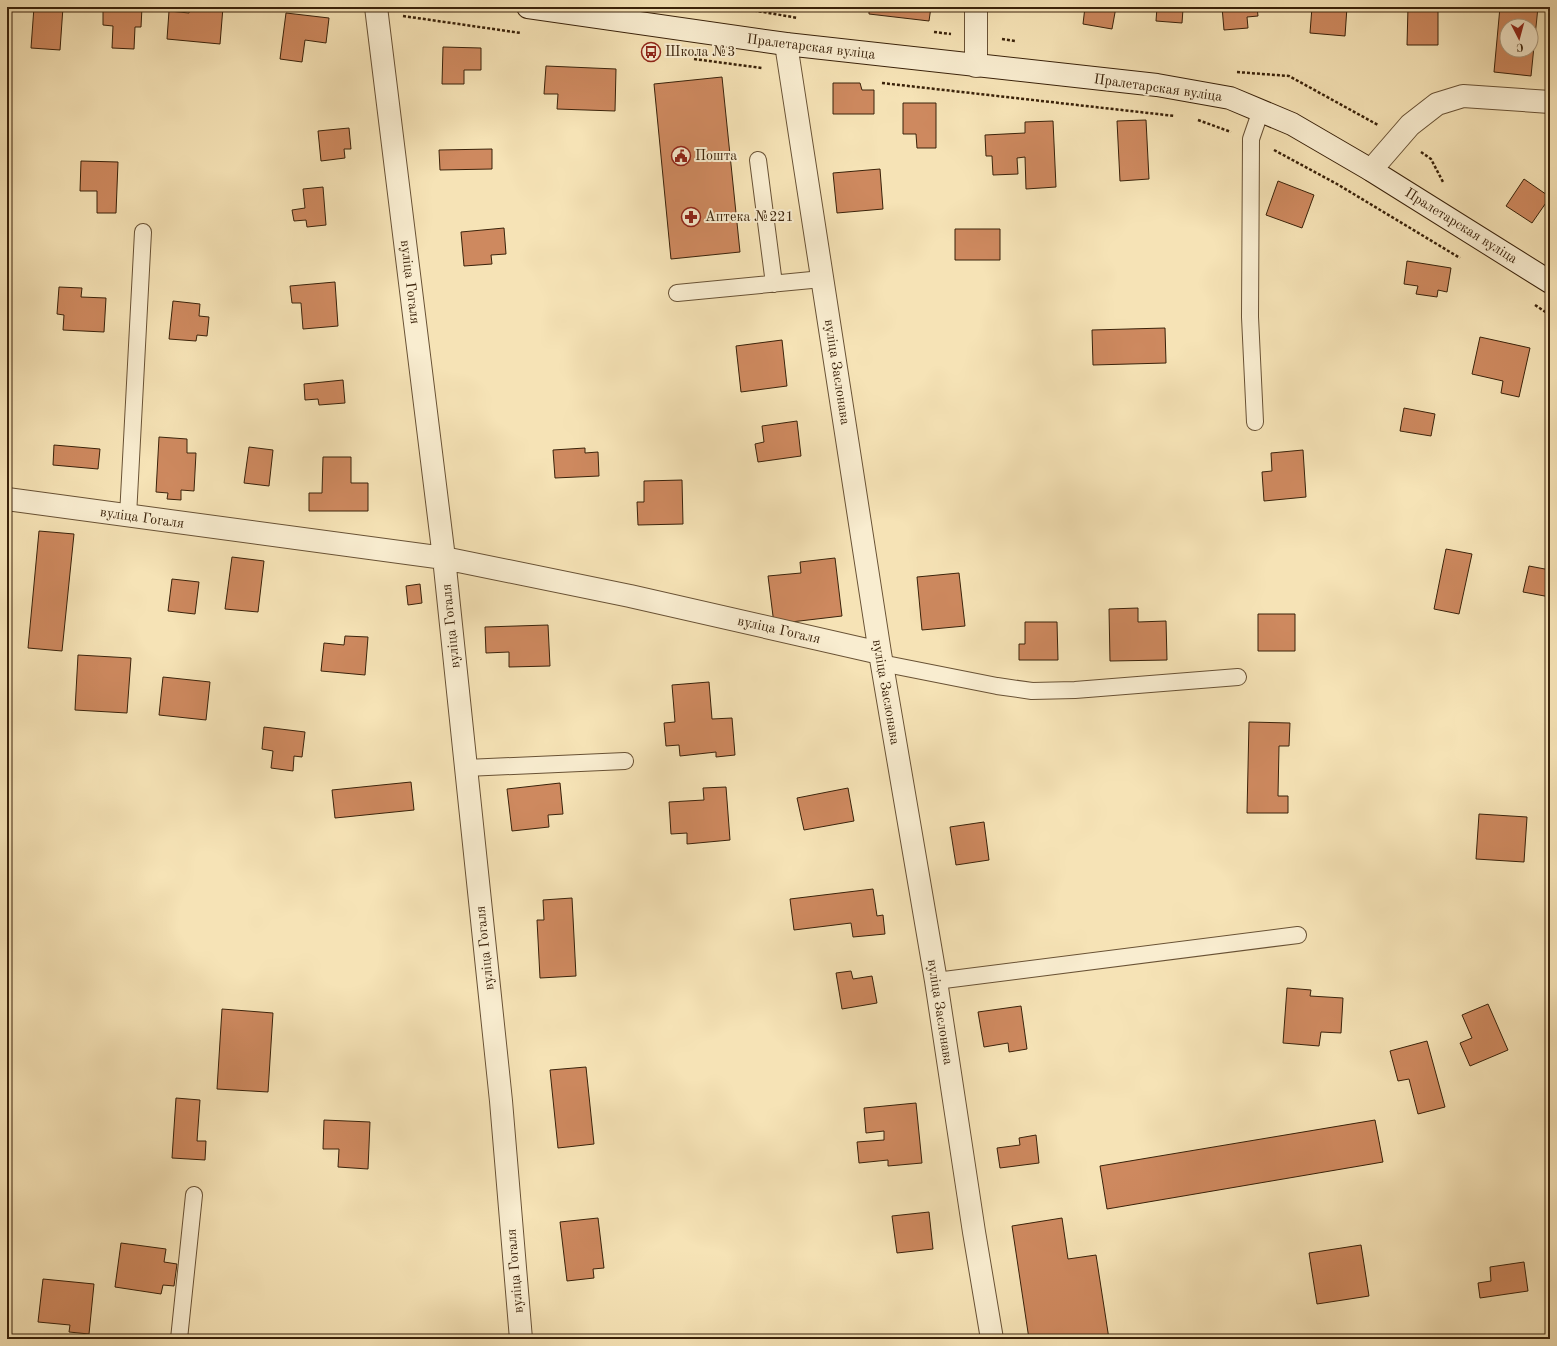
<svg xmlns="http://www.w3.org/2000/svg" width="1557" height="1346" font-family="'Old Standard TT',serif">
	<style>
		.building { fill: #ce895f; stroke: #3a220a; fill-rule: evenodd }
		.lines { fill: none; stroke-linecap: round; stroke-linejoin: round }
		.lane-casing { stroke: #695235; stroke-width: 18 }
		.street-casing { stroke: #695235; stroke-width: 24 }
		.secondary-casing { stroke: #3a220a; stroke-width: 24 }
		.path { stroke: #3a220a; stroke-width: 2.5; stroke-dasharray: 3 2; stroke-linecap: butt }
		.lane { stroke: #f9edd0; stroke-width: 16 }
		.street { stroke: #f9edd0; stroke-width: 22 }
		.secondary { stroke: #f9edd0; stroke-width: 22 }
		.labels { text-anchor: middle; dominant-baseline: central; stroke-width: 4; stroke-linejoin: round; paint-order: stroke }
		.street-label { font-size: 14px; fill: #3a220a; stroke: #f9edd0 }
		.poi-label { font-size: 14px; fill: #3a220a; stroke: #f9edd0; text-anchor: start }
	</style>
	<rect width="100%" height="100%" fill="#f6e3b6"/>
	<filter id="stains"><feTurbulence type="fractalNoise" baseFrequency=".005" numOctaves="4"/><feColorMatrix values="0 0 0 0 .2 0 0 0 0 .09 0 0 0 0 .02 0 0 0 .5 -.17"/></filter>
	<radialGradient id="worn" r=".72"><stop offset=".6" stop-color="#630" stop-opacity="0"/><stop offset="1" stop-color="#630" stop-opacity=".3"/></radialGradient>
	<path class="building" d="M 34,7 L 63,7 L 60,50 L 31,48 Z
		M 103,7 L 142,7 L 141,27 L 135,27 L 134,49 L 112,48 L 113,26 L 103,25 Z
		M 190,7 L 223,7 L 220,44 L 167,39 L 169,11 L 189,13 Z
		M 869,7 L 931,7 L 929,21 L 869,14 Z
		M 1085,7 L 1116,7 L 1112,29 L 1083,24 Z
		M 1157,7 L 1194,7 L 1194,10 L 1183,9 L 1182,23 L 1156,21 Z
		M 1222,7 L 1257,7 L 1258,16 L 1247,17 L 1248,28 L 1224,30 Z
		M 1312,7 L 1347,7 L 1345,36 L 1310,33 Z
		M 1408,7 L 1438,7 L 1438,45 L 1407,45 Z
		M 1500,7 L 1538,7 L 1531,76 L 1494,72 ZM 1507,26 L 1531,26 L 1531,50 L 1507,50 Z
		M 286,13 L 329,18 L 326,43 L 305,40 L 302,62 L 280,59 Z
		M 443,47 L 481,48 L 481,70 L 464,70 L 464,84 L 442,84 Z
		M 546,66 L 616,69 L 615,111 L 557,109 L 558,94 L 544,94 Z
		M 722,77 L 740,252 L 671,259 L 654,84 Z
		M 833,83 L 860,83 L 862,90 L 874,90 L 874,114 L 833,114 Z
		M 903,103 L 936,103 L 936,148 L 917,148 L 916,134 L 903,134 Z
		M 1146,120 L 1149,179 L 1120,181 L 1117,121 Z
		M 1053,121 L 1056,187 L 1026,189 L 1025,157 L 1017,158 L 1018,174 L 993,175 L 992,156 L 986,156 L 985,135 L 1025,133 L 1025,122 Z
		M 349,128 L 351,149 L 344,149 L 345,158 L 321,161 L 318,131 Z
		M 492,149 L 492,169 L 440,170 L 439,150 Z
		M 81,161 L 118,162 L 116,213 L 97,213 L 97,191 L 80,191 Z
		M 880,169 L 883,209 L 837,213 L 833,173 Z
		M 1524,179 L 1550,197 L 1532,223 L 1506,206 Z
		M 1278,181 L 1314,195 L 1302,228 L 1266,215 Z
		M 323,187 L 326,225 L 307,227 L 306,220 L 294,221 L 292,210 L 305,208 L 303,189 Z
		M 504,228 L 506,254 L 491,255 L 492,264 L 464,266 L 461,232 Z
		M 955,229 L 1000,229 L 1000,260 L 955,260 Z
		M 1407,261 L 1451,268 L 1447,292 L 1438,290 L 1437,297 L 1416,294 L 1418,286 L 1404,284 Z
		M 335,282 L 338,326 L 303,329 L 301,303 L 292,303 L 290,286 Z
		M 59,287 L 82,288 L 81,297 L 106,298 L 104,332 L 63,330 L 64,315 L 57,314 Z
		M 173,301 L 200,304 L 199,316 L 209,317 L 207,336 L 197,335 L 196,341 L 169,339 Z
		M 1165,328 L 1166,363 L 1093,365 L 1092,330 Z
		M 1480,337 L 1530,348 L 1519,397 L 1501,393 L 1503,381 L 1472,374 Z
		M 782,340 L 787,386 L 741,392 L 736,346 Z
		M 343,380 L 345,403 L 319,405 L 318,399 L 305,400 L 304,384 Z
		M 1404,408 L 1435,414 L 1431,436 L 1400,431 Z
		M 797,421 L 801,456 L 758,462 L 755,444 L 764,442 L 762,426 Z
		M 159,437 L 187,439 L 187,453 L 196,453 L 194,491 L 181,490 L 181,500 L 167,499 L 168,493 L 156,492 Z
		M 54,445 L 100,449 L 98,469 L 53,465 Z
		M 249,447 L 273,450 L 269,486 L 244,483 Z
		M 585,448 L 585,453 L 598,452 L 599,476 L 555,478 L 553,450 Z
		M 1303,450 L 1306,497 L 1264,501 L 1262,472 L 1272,471 L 1271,453 Z
		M 323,457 L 351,457 L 351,483 L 368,483 L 368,511 L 309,511 L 309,493 L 322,493 Z
		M 682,480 L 683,524 L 638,525 L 637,502 L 644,502 L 644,481 Z
		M 39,531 L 74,534 L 62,651 L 28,648 Z
		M 1446,549 L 1472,554 L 1459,614 L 1434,609 Z
		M 232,557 L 264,561 L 258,612 L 225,609 Z
		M 835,558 L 842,616 L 774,624 L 768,576 L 801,573 L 800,562 Z
		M 1529,566 L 1550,570 L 1550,597 L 1523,592 Z
		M 959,573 L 965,626 L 922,630 L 917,577 Z
		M 172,579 L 199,582 L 195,614 L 168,611 Z
		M 420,584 L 422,603 L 408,605 L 406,586 Z
		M 1138,608 L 1138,622 L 1166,621 L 1167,660 L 1110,661 L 1109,609 Z
		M 1258,614 L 1295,614 L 1295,651 L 1258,651 Z
		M 1025,622 L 1057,622 L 1058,660 L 1019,660 L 1019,644 L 1025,644 Z
		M 548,625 L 550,666 L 509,667 L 509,652 L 486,653 L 485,627 Z
		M 345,636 L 368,637 L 365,675 L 321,671 L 324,643 L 344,645 Z
		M 78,655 L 131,658 L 127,713 L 75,710 Z
		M 163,677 L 210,682 L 206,720 L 159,715 Z
		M 709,682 L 712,719 L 732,718 L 735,755 L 716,757 L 716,752 L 680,756 L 679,745 L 666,746 L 664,723 L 675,722 L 672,685 Z
		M 1249,722 L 1290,723 L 1289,746 L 1279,746 L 1278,796 L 1288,796 L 1288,813 L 1247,813 Z
		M 264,727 L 305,732 L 302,757 L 294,756 L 293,771 L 271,768 L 273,751 L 262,749 Z
		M 411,782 L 414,810 L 335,818 L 332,790 Z
		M 560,783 L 563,814 L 548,815 L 549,827 L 512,831 L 507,789 Z
		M 726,787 L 730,840 L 687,844 L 687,833 L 671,834 L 669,802 L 704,800 L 703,788 Z
		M 848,788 L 854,821 L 804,830 L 797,798 Z
		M 1479,814 L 1527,817 L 1524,862 L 1476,859 Z
		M 984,822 L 989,860 L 956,865 L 950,827 Z
		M 873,889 L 877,916 L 883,915 L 885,934 L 853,937 L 851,923 L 794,930 L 790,899 Z
		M 572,898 L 576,976 L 540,978 L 537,920 L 544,920 L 543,900 Z
		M 851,971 L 853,979 L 872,976 L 877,1003 L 842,1009 L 836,973 Z
		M 1287,988 L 1311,990 L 1310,996 L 1343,998 L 1341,1033 L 1321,1032 L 1319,1046 L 1283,1043 Z
		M 1488,1004 L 1508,1050 L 1470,1066 L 1460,1043 L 1472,1038 L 1462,1015 Z
		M 1021,1006 L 1027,1049 L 1009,1052 L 1008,1043 L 984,1047 L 978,1012 Z
		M 222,1009 L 273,1013 L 268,1092 L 217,1089 Z
		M 1427,1041 L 1445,1107 L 1418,1114 L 1409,1079 L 1398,1081 L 1390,1051 Z
		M 586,1067 L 594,1144 L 558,1148 L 550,1070 Z
		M 176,1098 L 200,1100 L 197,1141 L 206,1141 L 205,1160 L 172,1158 Z
		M 916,1103 L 922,1163 L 888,1166 L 888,1160 L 859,1163 L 857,1142 L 884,1140 L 884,1131 L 866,1133 L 864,1108 Z
		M 324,1120 L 370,1122 L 368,1169 L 338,1167 L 339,1149 L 323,1149 Z
		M 1375,1120 L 1383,1162 L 1107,1209 L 1100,1166 Z
		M 1036,1135 L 1039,1163 L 1000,1168 L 997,1148 L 1020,1145 L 1019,1138 Z
		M 929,1212 L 933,1249 L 897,1253 L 892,1216 Z
		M 598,1218 L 604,1268 L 593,1269 L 594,1278 L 567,1281 L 560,1222 Z
		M 1062,1218 L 1068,1259 L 1096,1255 L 1109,1339 L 1029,1339 L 1012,1226 Z
		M 121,1243 L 166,1249 L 164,1262 L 177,1264 L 174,1286 L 163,1285 L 161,1294 L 115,1287 Z
		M 1361,1245 L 1369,1296 L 1317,1304 L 1309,1253 Z
		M 1524,1262 L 1528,1291 L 1480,1298 L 1478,1283 L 1491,1281 L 1490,1267 Z
		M 43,1279 L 94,1284 L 89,1334 L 69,1332 L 70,1325 L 38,1322 Z"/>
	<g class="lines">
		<defs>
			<path id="lane" d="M 758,160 L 774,284
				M 677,293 L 822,279
				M 1255,422 L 1250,317 L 1251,139 L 1261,110
				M 128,516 L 143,232
				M 881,663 L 997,686 L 1032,691 L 1075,690 L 1238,677
				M 466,768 L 625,761
				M 936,981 L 1298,935
				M 179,1339 L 194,1195"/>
			<path id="street" d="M 376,7 L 444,558 L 501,1101 L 521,1339
				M 976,7 L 976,66
				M 786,44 L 880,653 L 936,981 L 974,1232 L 992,1339
				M 1371,170 L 1410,125 L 1437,104 L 1463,96 L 1550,102
				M 7,499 L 444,558 L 630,596 L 880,653"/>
			<path id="secondary" d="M 528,7 L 786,44 L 1157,85 L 1230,98 L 1292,124 L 1371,170 L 1550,282"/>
		</defs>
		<use href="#lane" class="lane-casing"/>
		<use href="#street" class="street-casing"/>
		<use href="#secondary" class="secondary-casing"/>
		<path class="path" d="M 339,7 L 350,8
			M 734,7 L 798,18
			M 403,16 L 521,33
			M 934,32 L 951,34
			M 1002,39 L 1015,41
			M 694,59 L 762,68
			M 1237,72 L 1289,76 L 1378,125
			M 882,83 L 1175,116
			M 1198,120 L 1231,132
			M 1274,150 L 1337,184 L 1460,258
			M 1421,152 L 1431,159 L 1443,182
			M 1535,305 L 1550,315"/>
		<use href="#lane" class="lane"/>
		<use href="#street" class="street"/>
		<use href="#secondary" class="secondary"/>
	</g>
	<defs>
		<symbol id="bus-ring" viewBox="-11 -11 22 22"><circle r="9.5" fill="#f9edd0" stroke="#8f2418" stroke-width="1.5"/><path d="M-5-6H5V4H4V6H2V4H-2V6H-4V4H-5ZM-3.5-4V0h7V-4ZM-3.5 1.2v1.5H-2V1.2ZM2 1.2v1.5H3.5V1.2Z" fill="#8f2418"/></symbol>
		<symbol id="civic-ring" viewBox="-11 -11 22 22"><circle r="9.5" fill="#f9edd0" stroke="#8f2418" stroke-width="1.5"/><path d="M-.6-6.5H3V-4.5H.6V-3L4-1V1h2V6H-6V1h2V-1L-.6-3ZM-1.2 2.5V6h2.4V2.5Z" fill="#8f2418"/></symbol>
		<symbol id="pharmacy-ring" viewBox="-11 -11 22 22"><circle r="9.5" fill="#f9edd0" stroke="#8f2418" stroke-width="1.5"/><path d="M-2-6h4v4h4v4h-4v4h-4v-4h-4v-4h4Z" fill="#8f2418"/></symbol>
	</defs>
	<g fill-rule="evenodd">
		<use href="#bus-ring" x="640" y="41" width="22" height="22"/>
		<use href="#civic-ring" x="670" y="145" width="22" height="22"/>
		<use href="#pharmacy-ring" x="680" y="206" width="22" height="22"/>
	</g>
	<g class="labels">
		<g class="street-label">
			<text transform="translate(811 47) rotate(7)">Пралетарская вуліца</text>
			<text transform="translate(1158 88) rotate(8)">Пралетарская вуліца</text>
			<text transform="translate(1461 226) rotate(32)">Пралетарская вуліца</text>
			<text transform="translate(410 282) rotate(83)">вуліца Гогаля</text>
			<text transform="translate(837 372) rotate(81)">вуліца Заслонава</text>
			<text transform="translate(142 518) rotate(8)">вуліца Гогаля</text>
			<text transform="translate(451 626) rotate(-96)">вуліца Гогаля</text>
			<text transform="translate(779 630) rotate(13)">вуліца Гогаля</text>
			<text transform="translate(886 692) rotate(80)">вуліца Заслонава</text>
			<text transform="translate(485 948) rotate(-96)">вуліца Гогаля</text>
			<text transform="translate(940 1012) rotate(81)">вуліца Заслонава</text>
			<text transform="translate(515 1271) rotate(-95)">вуліца Гогаля</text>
		</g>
		<g class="poi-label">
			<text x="665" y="52">Школа №3</text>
			<text x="695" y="156">Пошта</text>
			<text x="705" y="217">Аптека №221</text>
		</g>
	</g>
	<rect width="1557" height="1346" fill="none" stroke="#f6e3b6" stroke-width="24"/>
	<rect x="8" y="8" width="1541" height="1330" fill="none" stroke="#3a220a" stroke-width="2"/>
	<rect x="12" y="12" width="1533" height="1322" fill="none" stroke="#3a220a"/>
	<g transform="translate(1519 38) rotate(174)"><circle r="19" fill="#f9edd0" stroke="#ad9c81"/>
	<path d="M0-3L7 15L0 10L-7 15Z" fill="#8f2418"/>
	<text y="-6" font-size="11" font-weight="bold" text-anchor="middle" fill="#3a220a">С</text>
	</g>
	<rect width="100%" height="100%" filter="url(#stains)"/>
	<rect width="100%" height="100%" fill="url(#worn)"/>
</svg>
